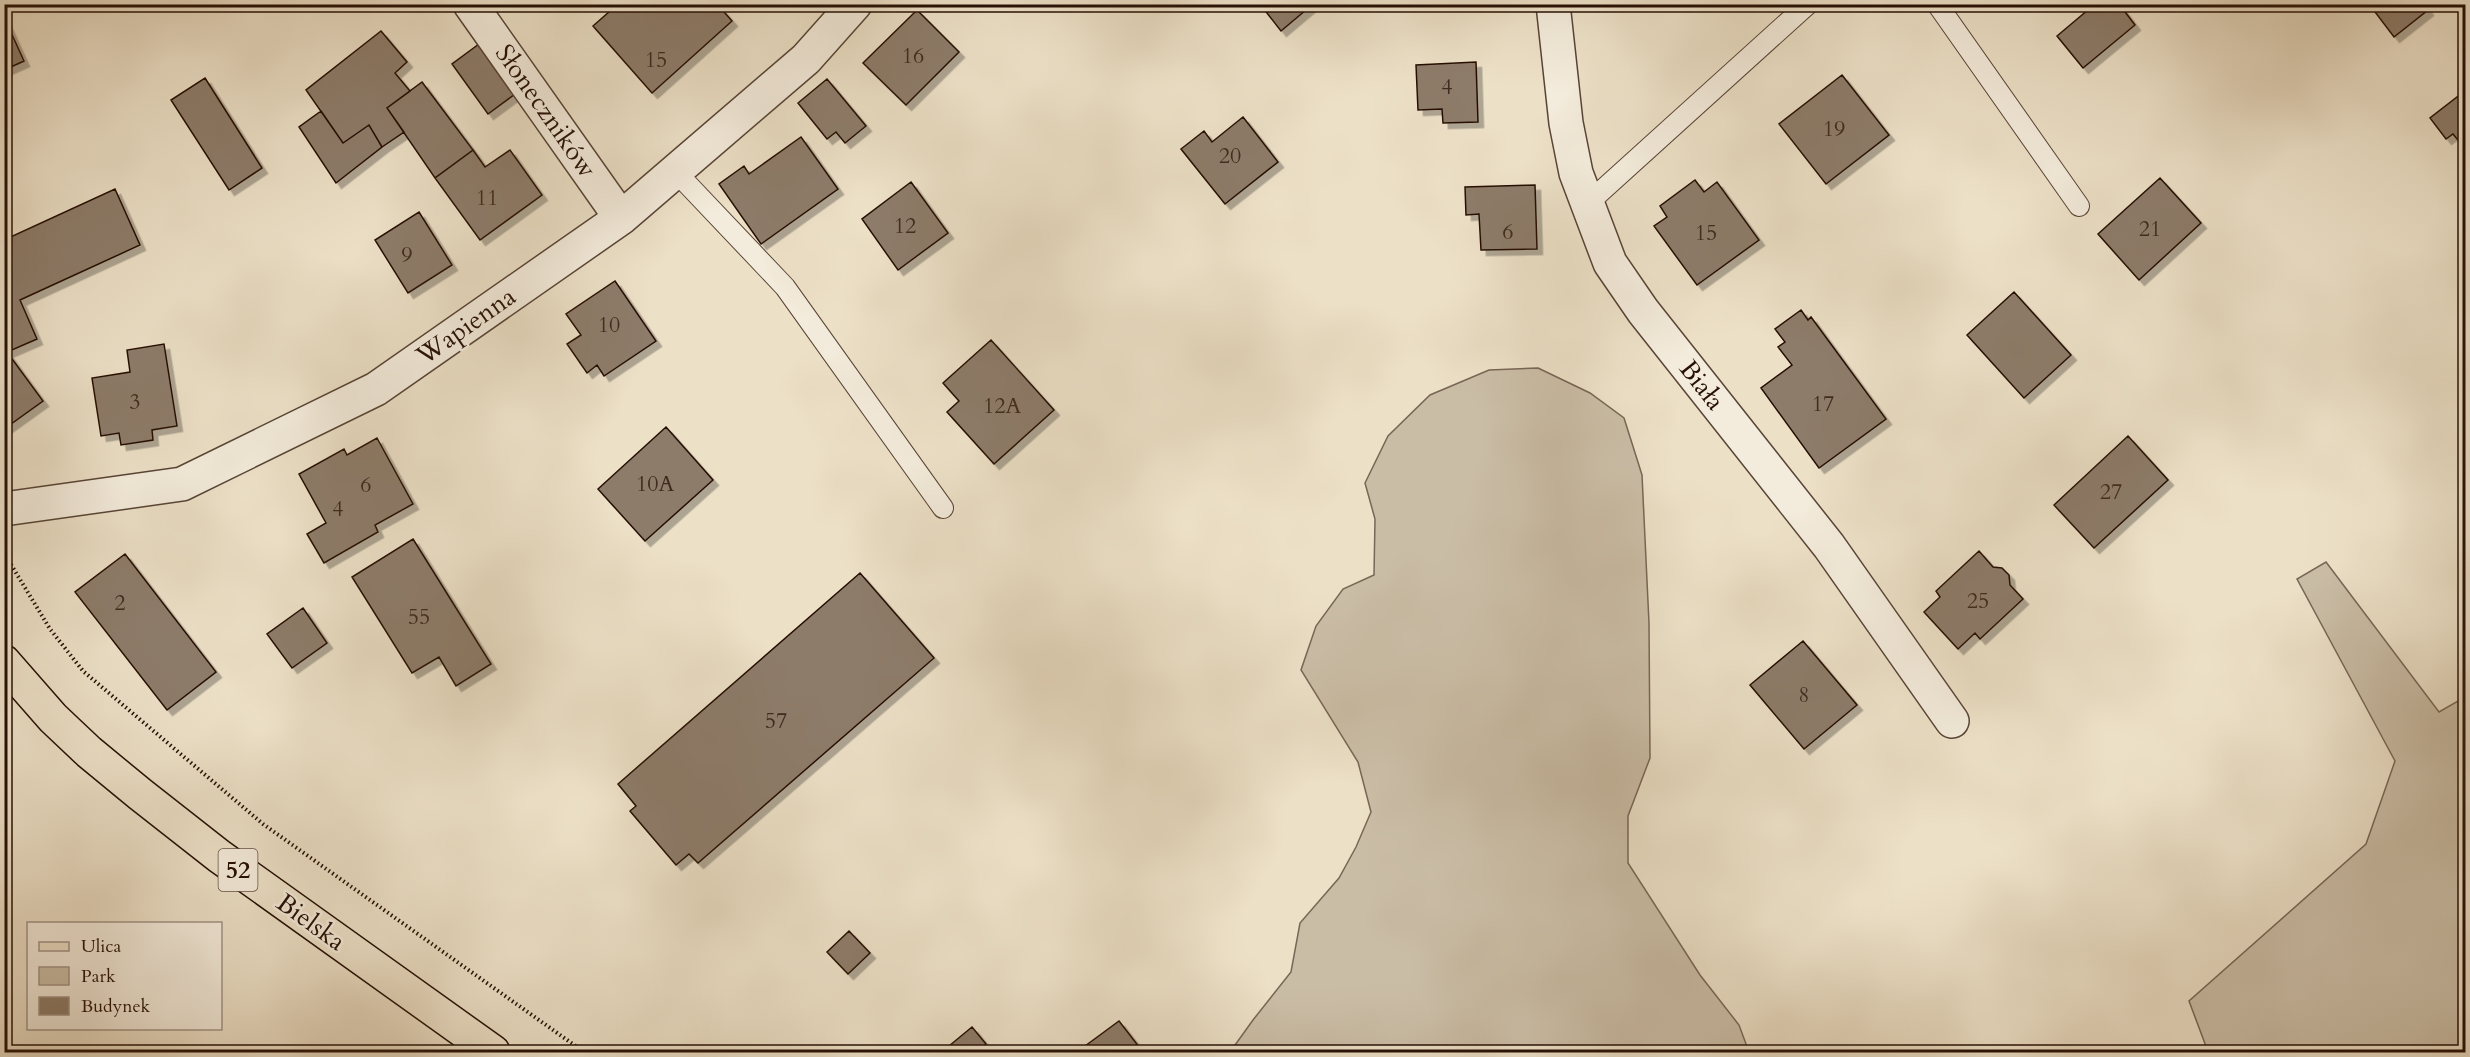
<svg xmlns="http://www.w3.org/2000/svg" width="2470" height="1057" font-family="Cardo,serif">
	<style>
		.green { fill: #cabda6; stroke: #786656; stroke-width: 1.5 }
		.building { fill: #8d7c6a; stroke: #261006; stroke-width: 1.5; filter: url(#shadow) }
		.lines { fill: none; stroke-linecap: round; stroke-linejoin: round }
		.service-casing { stroke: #584436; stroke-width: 22 }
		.minor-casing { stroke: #584436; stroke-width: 36 }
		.primary-casing { stroke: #261006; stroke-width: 36 }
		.path { stroke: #261006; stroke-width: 4; stroke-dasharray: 1.5 3; stroke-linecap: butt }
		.service { stroke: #f3ebdb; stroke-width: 20 }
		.minor { stroke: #f3ebdb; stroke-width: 33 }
		.primary { stroke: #ece0c7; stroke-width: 33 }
		.labels { text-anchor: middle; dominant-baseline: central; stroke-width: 5; stroke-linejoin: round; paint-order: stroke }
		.number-label { font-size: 22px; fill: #402b1f }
		.shield { fill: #f3ebdb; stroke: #645246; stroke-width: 1.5 }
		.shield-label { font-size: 24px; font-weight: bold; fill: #261006 }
		.street-label { font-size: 26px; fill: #261006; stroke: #f3ebdb }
	</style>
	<defs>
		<filter id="shadow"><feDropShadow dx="5.5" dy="5.5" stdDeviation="0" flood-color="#0004"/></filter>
	</defs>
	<rect width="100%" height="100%" fill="#ece0c7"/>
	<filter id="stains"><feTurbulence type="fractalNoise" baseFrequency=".00333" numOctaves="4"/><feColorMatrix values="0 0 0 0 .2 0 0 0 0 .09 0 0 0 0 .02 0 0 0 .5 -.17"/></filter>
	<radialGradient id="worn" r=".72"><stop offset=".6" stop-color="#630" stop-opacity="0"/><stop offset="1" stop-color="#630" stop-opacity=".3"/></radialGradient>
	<path class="green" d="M 1538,368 L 1590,393 L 1624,418 L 1642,475 L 1649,623 L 1650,758 L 1628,816 L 1628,863 L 1700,975 L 1739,1025 L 1749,1052 L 1230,1052 L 1253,1020 L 1291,972 L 1300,923 L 1339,878 L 1356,847 L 1371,812 L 1358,762 L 1301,670 L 1316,626 L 1343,589 L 1374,575 L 1375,519 L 1365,483 L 1388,436 L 1430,395 L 1489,370 Z
		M 2326,562 L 2439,712 L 2465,697 L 2465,1052 L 2247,1052 L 2207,1049 L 2189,1001 L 2366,844 L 2395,761 L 2297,579 Z"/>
	<path class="building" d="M 618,4 L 665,4 L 669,9 L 674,4 L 717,4 L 732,21 L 652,93 L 593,26 Z
		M 1260,4 L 1313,4 L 1281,31 Z
		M 2095,4 L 2119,4 L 2135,25 L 2083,68 L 2057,36 Z
		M 2369,4 L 2424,4 L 2428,10 L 2394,37 Z
		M 917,10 L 959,52 L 906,105 L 863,63 Z
		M 4,17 L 24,61 L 4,70 Z
		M 381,31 L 407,62 L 395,73 L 410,91 L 387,108 L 404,132 L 382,147 L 369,125 L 343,143 L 306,90 Z
		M 479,44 L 515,94 L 488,114 L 452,64 Z
		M 1476,62 L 1478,122 L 1443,123 L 1442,109 L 1418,110 L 1416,65 Z
		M 1842,75 L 1889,135 L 1826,184 L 1779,124 Z
		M 205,78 L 262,168 L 229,190 L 171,100 Z
		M 827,79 L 866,126 L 845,143 L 836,132 L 827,139 L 798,103 Z
		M 422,82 L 473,150 L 435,178 L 387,108 Z
		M 2466,90 L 2466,150 L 2453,134 L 2446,139 L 2430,118 Z
		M 321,111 L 343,143 L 369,125 L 382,147 L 336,183 L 299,127 Z
		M 1243,117 L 1278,162 L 1225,204 L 1181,149 L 1204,131 L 1212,142 Z
		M 801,137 L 838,189 L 761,244 L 719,184 L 744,166 L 749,174 Z
		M 473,150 L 485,167 L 510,150 L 542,195 L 480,240 L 435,178 Z
		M 2160,178 L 2201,223 L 2139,280 L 2098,234 Z
		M 1695,180 L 1704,192 L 1717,182 L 1759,240 L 1697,285 L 1654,226 L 1667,217 L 1660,206 Z
		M 911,182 L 948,233 L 898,270 L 862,219 Z
		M 1535,185 L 1537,249 L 1481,250 L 1479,214 L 1466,215 L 1465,187 Z
		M 115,189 L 140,245 L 20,300 L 37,339 L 7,352 L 43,401 L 4,429 L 4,240 Z
		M 419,212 L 452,265 L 408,293 L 375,240 Z
		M 615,281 L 656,341 L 604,376 L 597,365 L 587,373 L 567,344 L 581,335 L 566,314 Z
		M 2014,292 L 2071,355 L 2024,398 L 1967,335 Z
		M 1801,310 L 1808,320 L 1811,317 L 1886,419 L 1819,468 L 1761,388 L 1792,365 L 1778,347 L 1785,342 L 1775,329 Z
		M 991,340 L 1054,410 L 994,464 L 947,412 L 959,401 L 943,383 Z
		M 164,344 L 177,426 L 152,430 L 153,440 L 121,445 L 119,433 L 101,436 L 92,378 L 130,372 L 127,350 Z
		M 666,427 L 713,480 L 645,541 L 598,489 Z
		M 2128,436 L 2168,480 L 2094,548 L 2054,505 Z
		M 377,438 L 413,504 L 375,525 L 378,532 L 324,563 L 307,534 L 326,523 L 299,474 L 344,449 L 347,455 Z
		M 413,539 L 491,664 L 456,686 L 439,657 L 412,673 L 352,577 Z
		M 1979,551 L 1993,567 L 2002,568 L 2009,575 L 2010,585 L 2023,599 L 1980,639 L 1975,633 L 1958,649 L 1924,612 L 1940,597 L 1936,591 Z
		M 125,554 L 216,672 L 167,710 L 75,592 Z
		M 860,573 L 934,658 L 698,863 L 689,854 L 676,865 L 630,811 L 636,806 L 618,784 Z
		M 303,608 L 327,643 L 292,668 L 267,634 Z
		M 1803,641 L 1857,705 L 1804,749 L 1750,685 Z
		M 849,931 L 870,953 L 848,974 L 827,952 Z
		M 1119,1021 L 1143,1052 L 1077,1052 Z
		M 972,1027 L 986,1044 L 977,1052 L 955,1052 L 949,1046 Z"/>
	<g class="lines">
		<defs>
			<path id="service" d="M 1937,4 L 2079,206
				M 675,171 L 785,287 L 943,508
				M 1587,204 L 1808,4"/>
			<path id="minor" d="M 470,4 L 621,218
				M 1553,4 L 1566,123 L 1576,173 L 1610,263 L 1643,311 L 1829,546 L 1952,721
				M 4,509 L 182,484 L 376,389 L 621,218 L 806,59 L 855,4"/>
			<path id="primary" d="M 4,662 L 53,718 L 89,752 L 140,794 L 219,856 L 493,1052"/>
		</defs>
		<use href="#service" class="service-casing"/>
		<use href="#minor" class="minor-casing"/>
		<use href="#primary" class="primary-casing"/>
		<path class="path" d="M 4,553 L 50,629 L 83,671 L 263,824 L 584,1052"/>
		<use href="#service" class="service"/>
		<use href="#minor" class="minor"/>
		<use href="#primary" class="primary"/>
	</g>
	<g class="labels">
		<g class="number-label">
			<text x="913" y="56">16</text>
			<text x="656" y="60">15</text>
			<text x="1447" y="87">4</text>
			<text x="1834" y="129">19</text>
			<text x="1230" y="156">20</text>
			<text x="487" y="198">11</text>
			<text x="905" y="226">12</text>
			<text x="2150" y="229">21</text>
			<text x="1508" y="232">6</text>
			<text x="1706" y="233">15</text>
			<text x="407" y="255">9</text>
			<text x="609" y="325">10</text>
			<text x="135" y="402">3</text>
			<text x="1823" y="404">17</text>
			<text x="1002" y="406">12A</text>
			<text x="655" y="484">10A</text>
			<text x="366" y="485">6</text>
			<text x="2111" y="492">27</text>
			<text x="338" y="509">4</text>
			<text x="1978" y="601">25</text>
			<text x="120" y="603">2</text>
			<text x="419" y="617">55</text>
			<text x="1804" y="695">8</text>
			<text x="776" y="721">57</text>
		</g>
		<rect class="shield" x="218.5" y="849" width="39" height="42" rx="4.5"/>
		<g class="shield-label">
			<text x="238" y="870">52</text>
		</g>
		<g class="street-label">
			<text transform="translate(546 111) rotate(55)">Słoneczników</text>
			<text transform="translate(466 326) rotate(-35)">Wapienna</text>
			<text transform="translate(1702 385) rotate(52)">Biała</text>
			<text transform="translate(311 922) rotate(36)">Bielska</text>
		</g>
	</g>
	<rect width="2470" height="1057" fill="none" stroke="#ece0c7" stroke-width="24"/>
	<rect x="6" y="6" width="2458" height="1045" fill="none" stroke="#261006" stroke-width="3"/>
	<rect x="12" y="12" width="2446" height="1033" fill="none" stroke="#261006" stroke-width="1.5"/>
	<rect x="27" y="922" width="195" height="108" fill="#f3ebdb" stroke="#a19386" stroke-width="1.5"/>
	<rect x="39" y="942" width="30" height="9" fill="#ece0c7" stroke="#a19386" stroke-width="1.5"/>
	<text x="81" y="952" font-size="18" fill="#261006">Ulica</text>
	<rect x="39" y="967" width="30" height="18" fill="#cabda6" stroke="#a19386" stroke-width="1.5"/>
	<text x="81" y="982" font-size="18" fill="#261006">Park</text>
	<rect x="39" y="997" width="30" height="18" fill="#8d7c6a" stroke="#a19386" stroke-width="1.5"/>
	<text x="81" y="1012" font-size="18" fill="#261006">Budynek</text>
	<rect width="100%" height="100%" filter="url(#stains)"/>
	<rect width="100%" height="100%" fill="url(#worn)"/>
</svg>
